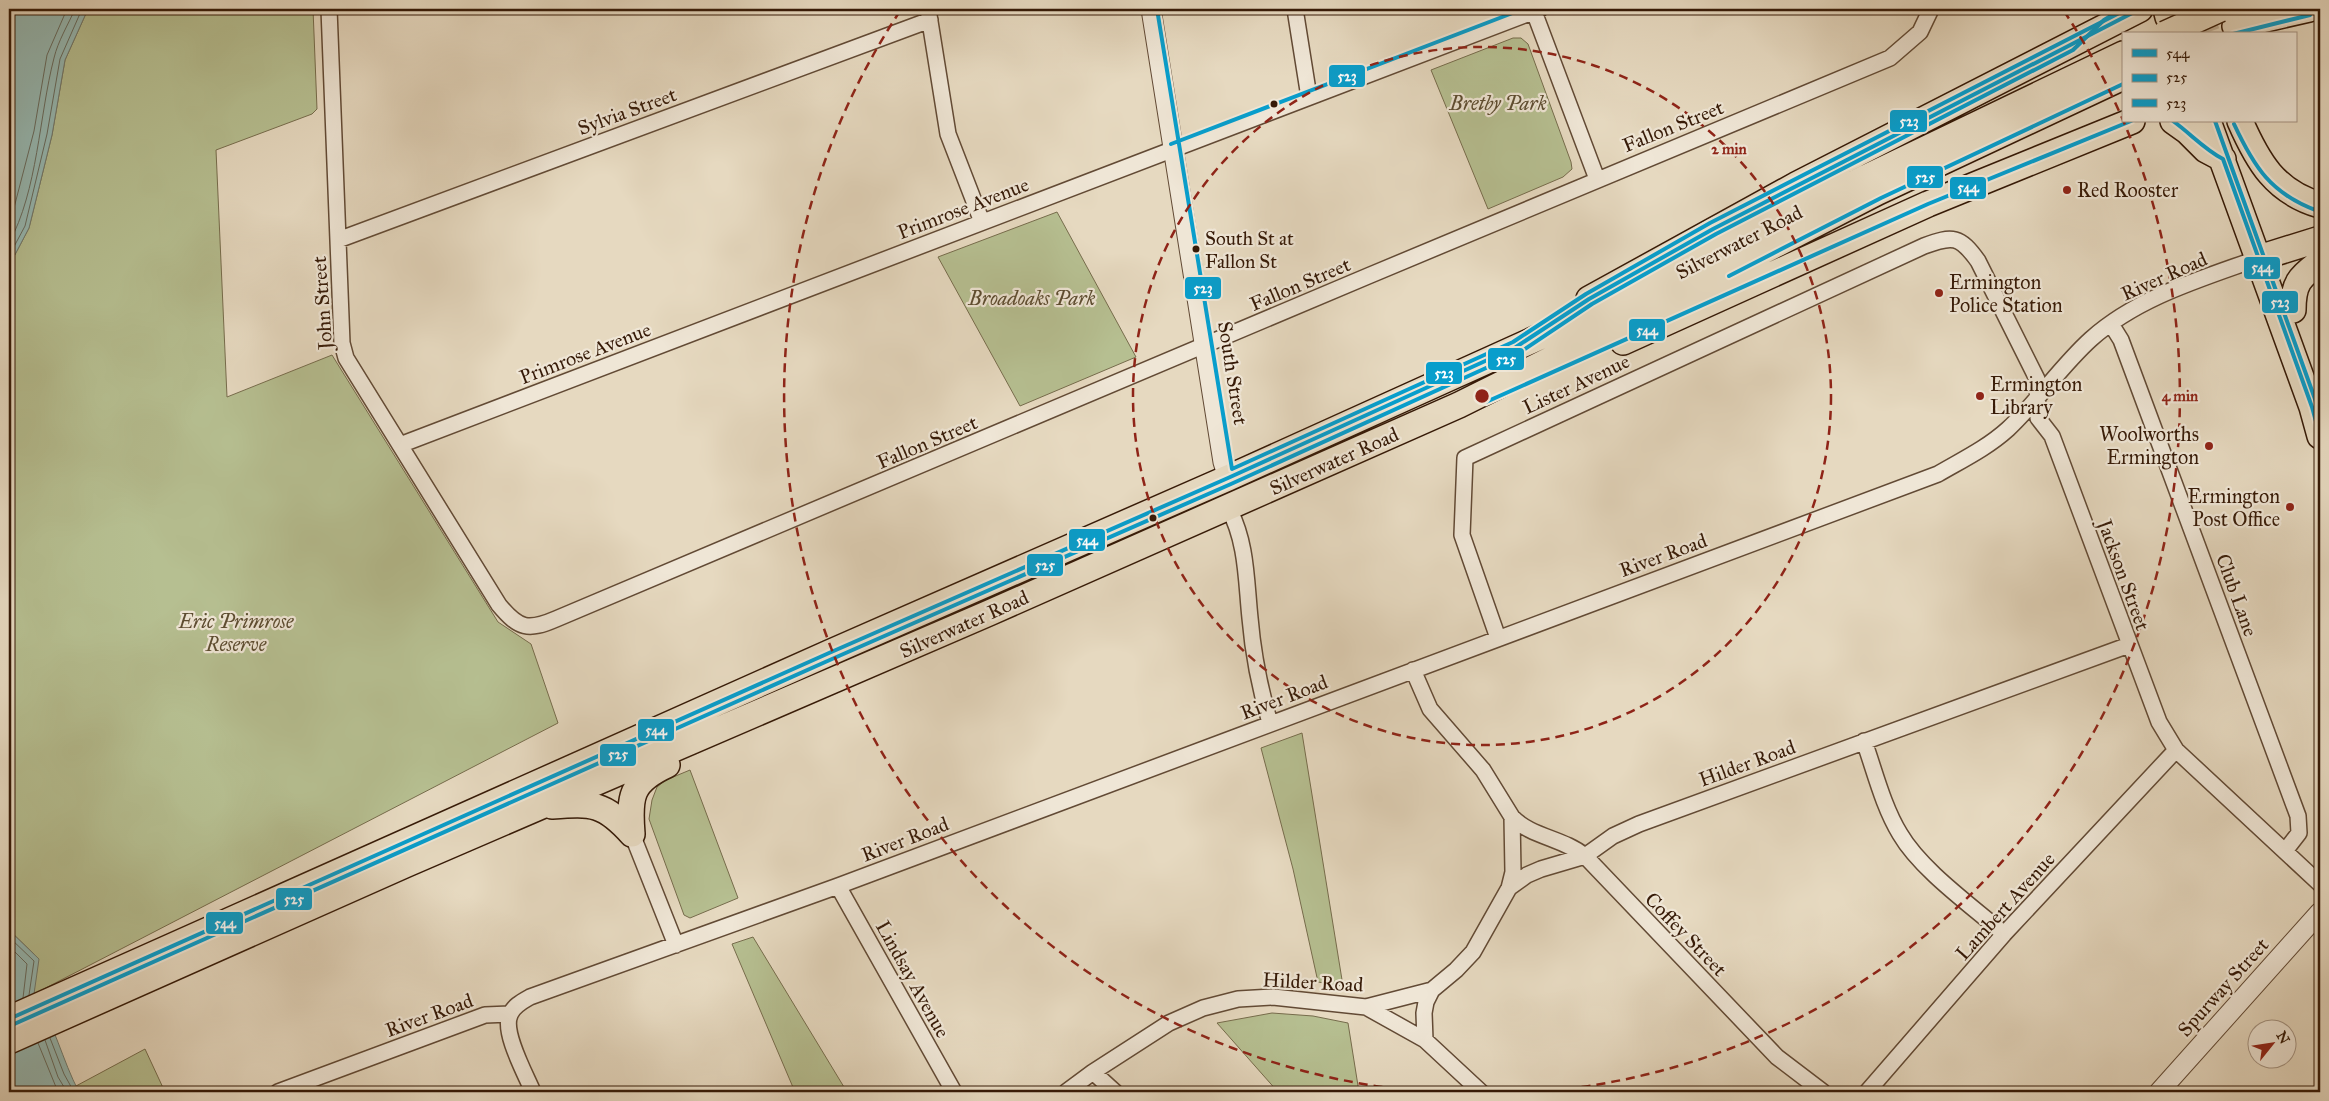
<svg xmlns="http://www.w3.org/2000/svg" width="2329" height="1101" font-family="'IM FELL Great Primer',serif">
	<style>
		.green { fill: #b6bf91; stroke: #766c4c }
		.water { fill: #96bab5; stroke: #707a6f }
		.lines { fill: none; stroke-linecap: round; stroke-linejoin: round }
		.shore { stroke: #666a5e; stroke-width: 1 }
		.trunk-tunnel { stroke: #c3b39b; stroke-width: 25; stroke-dasharray: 25 12; stroke-linecap: butt }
		.minor-casing { stroke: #624a35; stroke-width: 18 }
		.tertiary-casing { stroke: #624a35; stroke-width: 21 }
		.trunk-casing { stroke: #361a07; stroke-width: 28 }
		.minor { stroke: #efe6d6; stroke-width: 15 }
		.tertiary { stroke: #efe6d6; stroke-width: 19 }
		.trunk { stroke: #e6d9c0; stroke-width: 25 }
		.trunk-bridge-casing { stroke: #361a07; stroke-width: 28; stroke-linecap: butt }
		.trunk-bridge { stroke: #e6d9c0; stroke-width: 25 }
		.bus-1-casing { stroke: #efe6d6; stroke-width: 8 }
		.bus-2-casing { stroke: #efe6d6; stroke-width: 8 }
		.bus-3-casing { stroke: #efe6d6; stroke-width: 8 }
		.bus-1 { stroke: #089ecc; stroke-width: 4 }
		.bus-2 { stroke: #089ecc; stroke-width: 4 }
		.bus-3 { stroke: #089ecc; stroke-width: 4 }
		.ring { fill: none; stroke: #8f2418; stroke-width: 2.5; stroke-dasharray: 9 6 }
		.bus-dot { fill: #361a07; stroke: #efe6d6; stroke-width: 2 }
		.poi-dot { fill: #8f2418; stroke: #efe6d6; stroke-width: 2 }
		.labels { text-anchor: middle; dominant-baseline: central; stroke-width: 4.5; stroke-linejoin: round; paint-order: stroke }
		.bus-label { font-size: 19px; fill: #361a07; stroke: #efe6d6; text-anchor: start }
		.park-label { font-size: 20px; font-style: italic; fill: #5c4c30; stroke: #efe6d6 }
		.street-label { font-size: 20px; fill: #361a07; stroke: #efe6d6 }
		.poi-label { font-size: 20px; fill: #361a07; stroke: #efe6d6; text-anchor: start }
		.centre { fill: #8f2418; stroke: #efe6d6; stroke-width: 2.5 }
		.ring-label { font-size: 15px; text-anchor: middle; font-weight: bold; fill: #8f2418; stroke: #efe6d6; stroke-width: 4.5; stroke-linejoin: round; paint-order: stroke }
		.line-badge { stroke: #efe6d6; stroke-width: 2 }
		.badge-label { font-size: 14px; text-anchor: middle; font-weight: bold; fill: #fff }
	</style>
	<rect width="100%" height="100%" fill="#e6d9c0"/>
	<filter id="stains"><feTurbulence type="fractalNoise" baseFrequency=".004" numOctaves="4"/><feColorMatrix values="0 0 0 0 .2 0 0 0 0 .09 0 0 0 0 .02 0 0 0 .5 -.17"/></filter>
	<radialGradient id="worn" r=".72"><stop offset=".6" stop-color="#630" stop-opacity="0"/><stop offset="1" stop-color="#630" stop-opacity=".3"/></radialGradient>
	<path class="green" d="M 88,9 L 313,9 L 317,109 L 312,114 L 216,150 L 227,397 L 332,355 L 498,622 L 531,644 L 558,723 L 34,994 L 34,954 L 9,930 L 9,266 L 29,228 L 52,135 L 65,60 Z
		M 1513,38 L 1521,38 L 1528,44 L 1571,162 L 1572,169 L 1563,177 L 1488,209 L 1431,70 Z
		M 1057,212 L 1136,357 L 1020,406 L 938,257 Z
		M 1302,733 L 1343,986 L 1318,982 L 1293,869 L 1261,748 Z
		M 690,770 L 738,898 L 690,918 L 684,915 L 649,819 L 652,800 L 657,787 L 666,780 Z
		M 753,937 L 847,1092 L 795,1092 L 732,944 Z
		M 1272,1013 L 1313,1016 L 1348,1023 L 1359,1092 L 1278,1092 L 1217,1023 Z
		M 145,1049 L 165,1092 L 79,1092 L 76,1086 Z"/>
	<path class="water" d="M 9,9 L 88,9 L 65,60 L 52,135 L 29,228 L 9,266 Z
		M 9,930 L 39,959 L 34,994 C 55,1024 62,1060 79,1092 L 9,1092 Z"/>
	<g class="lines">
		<path class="shore" d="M 9,227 L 34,131 L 47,55 L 67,9
			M 9,243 C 38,190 39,116 54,58 C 58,41 68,25 75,9
			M 9,256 L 25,226 L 47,134 L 60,59 L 82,9
			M 9,937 L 34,961 L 29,995
			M 9,946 L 27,964 L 23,998
			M 50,1038 L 64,1074 L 74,1092
			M 45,1040 L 58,1077 L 67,1092
			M 38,1043 L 58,1092"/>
		<path class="trunk-tunnel" d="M 2199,9 L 2208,34"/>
		<defs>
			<path id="minor" d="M 329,9 L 342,343 L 346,358 L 499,605 C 519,629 528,631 556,619 C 1001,432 1444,242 1890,58 L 1920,32 L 1931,9
				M 928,9 L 948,134 L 982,222
				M 1295,9 L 1309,97
				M 1533,9 L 1597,179
				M 338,240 L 930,20
				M 2111,324 L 2121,340 L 2298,816 L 2299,833 L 2285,851
				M 400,445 L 1540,9
				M 1228,507 C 1247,542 1246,580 1250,618 C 1253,654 1260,689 1270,723
				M 1498,638 L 1462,535 L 1465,458 L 1924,246 C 1953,235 1960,236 1978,261 L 2037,379 L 2038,418 L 2052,436 L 2159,722 L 2176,750 L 2320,884
				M 1413,670 L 1430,709 L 1483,770 L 1512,817 L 1513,872 L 1509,888
				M 1864,741 C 1875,772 1883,806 1900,834 C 1921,870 1972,906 2004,934
				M 1512,817 C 1531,837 1563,838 1585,856 L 1777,1057 L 1823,1092
				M 632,834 L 676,945
				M 838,886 L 954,1092
				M 1366,1007 L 1425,1040 L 1481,1092
				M 1425,1040 L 1424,1013 L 1426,1002 L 1432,990 L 1456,970 L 1473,952 L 1509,888 L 1527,875 L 1541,869 L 1585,856 L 1613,836 L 1639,824 L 2129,645
				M 1093,1072 L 1115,1092
				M 278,1092 L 485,1015 L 510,1014
				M 533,1092 C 526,1075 502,1032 510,1015 C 513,1006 523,1001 530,997 L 838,886 L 1938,474 C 1962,460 1987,448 2008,429 C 2038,401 2061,366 2091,339 C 2138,297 2201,279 2259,258
				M 1066,1092 L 1093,1072 L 1169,1023 L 1203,1008 L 1238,999 L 1273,997 L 1366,1007 L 1432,990
				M 1867,1092 L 2004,934 L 2176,750"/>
			<path id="tertiary" d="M 1151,9 L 1223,462 L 1228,478
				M 2159,1092 L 2320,912"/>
			<path id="trunk" d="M 2166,9 L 2168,17
				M 2235,26 L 2309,9
				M 2173,121 L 2187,131 L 2206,150 L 2223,159
				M 2208,121 L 2312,407 L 2320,436
				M 2240,121 C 2258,162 2275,192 2320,205
				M 2259,258 L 2320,239
				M 1589,299 L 1796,185 L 2140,9
				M 2293,310 C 2293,284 2299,277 2320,262
				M 1623,342 L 1928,204 L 2132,121
				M 552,806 C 593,803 604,803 632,834
				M 632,834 C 629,797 630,782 667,765
				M 9,1019 L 829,653 L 1228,478 L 1657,284 L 1867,177 L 2123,54
				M 9,1041 L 407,864 L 989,613 L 1459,405 L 1616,327 L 1878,192 L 2123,77"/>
		</defs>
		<use href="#minor" class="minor-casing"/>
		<use href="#tertiary" class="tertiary-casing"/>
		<use href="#trunk" class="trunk-casing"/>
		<use href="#minor" class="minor"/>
		<use href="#tertiary" class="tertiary"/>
		<use href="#trunk" class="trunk"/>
		<defs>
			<path id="trunk-bridge" d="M 2165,34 L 2220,9"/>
		</defs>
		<use href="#trunk-bridge" class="trunk-bridge-casing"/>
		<use href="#trunk-bridge" class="trunk-bridge"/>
		<defs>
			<path id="bus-1" d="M 2173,121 C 2191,134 2204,149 2223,159 L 2312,407 L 2320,436
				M 1486,402 L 1928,204 L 2131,121
				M 9,1019 L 829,653 L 1228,478 L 1516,347 L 1589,299 L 1713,229 L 2140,9"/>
			<path id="bus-2" d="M 2233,34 L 2310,15
				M 2234,124 C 2254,167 2271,194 2318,211
				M 1729,276 L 1881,198 L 2123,84
				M 12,1025 L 832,659 L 1231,484 L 1519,353 L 1592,304 L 1716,234 L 2073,50 L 2104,20 L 2114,14"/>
			<path id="bus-3" d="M 1157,9 L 1232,469 L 1513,342 L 1586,294 L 1710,223 L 2127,9
				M 2215,121 L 2320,413
				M 1171,144 L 1523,9"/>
		</defs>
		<use href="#bus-1" class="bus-1-casing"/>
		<use href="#bus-2" class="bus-2-casing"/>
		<use href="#bus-3" class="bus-3-casing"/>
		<use href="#bus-1" class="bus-1"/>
		<use href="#bus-2" class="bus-2"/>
		<use href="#bus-3" class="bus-3"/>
	</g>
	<g class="ring">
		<circle cx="1482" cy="396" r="349"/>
		<path d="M1427 1092A698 698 0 0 1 900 11M2064 11A698 698 0 0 1 1537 1092"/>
	</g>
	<g class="bus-dot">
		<circle cx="1274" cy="104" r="4.5"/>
		<circle cx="1196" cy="249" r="4.5"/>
		<circle cx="1153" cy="518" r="4.5"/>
	</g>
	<g class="poi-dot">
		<circle cx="2067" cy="190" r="5"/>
		<circle cx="1939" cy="293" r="5"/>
		<circle cx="1980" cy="396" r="5"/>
		<circle cx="2209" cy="446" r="5"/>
		<circle cx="2290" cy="507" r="5"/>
	</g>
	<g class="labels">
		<g class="bus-label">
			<text x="1205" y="238">South St at<tspan x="1205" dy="23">Fallon St</tspan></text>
		</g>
		<g class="park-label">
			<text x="1498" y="103">Bretby Park</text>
			<text x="1032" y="298">Broadoaks Park</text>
			<text x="236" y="621">Eric Primrose<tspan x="236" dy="23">Reserve</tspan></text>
		</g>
		<g class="street-label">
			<text transform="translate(627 111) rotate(-20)">Sylvia Street</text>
			<text transform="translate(1673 126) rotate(-22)">Fallon Street</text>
			<text transform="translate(963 208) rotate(-21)">Primrose Avenue</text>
			<text transform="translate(1739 242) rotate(-27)">Silverwater Road</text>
			<text transform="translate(2164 276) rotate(-24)">River Road</text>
			<text transform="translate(1300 284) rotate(-23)">Fallon Street</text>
			<text transform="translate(322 303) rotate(-94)">John Street</text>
			<text transform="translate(585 353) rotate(-21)">Primrose Avenue</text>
			<text transform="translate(1233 373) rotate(81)">South Street</text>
			<text transform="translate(1576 384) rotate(-25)">Lister Avenue</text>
			<text transform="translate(927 442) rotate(-23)">Fallon Street</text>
			<text transform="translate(1334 461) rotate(-24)">Silverwater Road</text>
			<text transform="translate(1663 555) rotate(-20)">River Road</text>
			<text transform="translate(2124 575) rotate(70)">Jackson Street</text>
			<text transform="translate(2237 595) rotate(70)">Club Lane</text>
			<text transform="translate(964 624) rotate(-24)">Silverwater Road</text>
			<text transform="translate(1284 697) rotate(-21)">River Road</text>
			<text transform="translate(1747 763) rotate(-20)">Hilder Road</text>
			<text transform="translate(905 839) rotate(-21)">River Road</text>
			<text transform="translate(2005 906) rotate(-48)">Lambert Avenue</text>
			<text transform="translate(1686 934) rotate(46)">Coffey Street</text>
			<text transform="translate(913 979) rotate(61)">Lindsay Avenue</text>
			<text transform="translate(1313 982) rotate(3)">Hilder Road</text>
			<text transform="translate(2223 987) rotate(-48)">Spurway Street</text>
			<text transform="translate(429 1015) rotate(-20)">River Road</text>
		</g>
		<g class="poi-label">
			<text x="2077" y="190">Red Rooster</text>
			<text x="1949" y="282">Ermington<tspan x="1949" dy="23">Police Station</tspan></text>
			<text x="1990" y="384">Ermington<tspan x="1990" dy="23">Library</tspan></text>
			<text x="2199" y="434" text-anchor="end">Woolworths<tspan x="2199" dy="23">Ermington</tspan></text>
			<text x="2280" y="496" text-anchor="end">Ermington<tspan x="2280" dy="23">Post Office</tspan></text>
		</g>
	</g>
	<circle cx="1482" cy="396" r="8" class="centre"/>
	<g class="ring-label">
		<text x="1729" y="154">2 min</text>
		<text x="2180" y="401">4 min</text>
	</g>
	<g class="line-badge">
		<rect x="1328" y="64" width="38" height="24" rx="5" fill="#089ecc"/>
		<rect x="1889" y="109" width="39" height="24" rx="5" fill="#089ecc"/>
		<rect x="1906" y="165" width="38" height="24" rx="5" fill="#089ecc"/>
		<rect x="1949" y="176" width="38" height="24" rx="5" fill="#089ecc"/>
		<rect x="2243" y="256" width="38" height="24" rx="5" fill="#089ecc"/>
		<rect x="1184" y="276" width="38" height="24" rx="5" fill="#089ecc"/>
		<rect x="2261" y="290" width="38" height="24" rx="5" fill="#089ecc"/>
		<rect x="1628" y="318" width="38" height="24" rx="5" fill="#089ecc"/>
		<rect x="1487" y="347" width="38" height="24" rx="5" fill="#089ecc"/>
		<rect x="1425" y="361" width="38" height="24" rx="5" fill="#089ecc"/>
		<rect x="1068" y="528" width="38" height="24" rx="5" fill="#089ecc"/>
		<rect x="1026" y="553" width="38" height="24" rx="5" fill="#089ecc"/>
		<rect x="637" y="718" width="38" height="24" rx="5" fill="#089ecc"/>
		<rect x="599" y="743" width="38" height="24" rx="5" fill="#089ecc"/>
		<rect x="275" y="887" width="38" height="24" rx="5" fill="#089ecc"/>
		<rect x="205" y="911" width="39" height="24" rx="5" fill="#089ecc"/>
	</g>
	<g class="badge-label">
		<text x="1347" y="81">523</text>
		<text x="1909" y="126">523</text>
		<text x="1925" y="182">525</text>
		<text x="1968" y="192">544</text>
		<text x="2262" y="272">544</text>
		<text x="1203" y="293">523</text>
		<text x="2280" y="307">523</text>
		<text x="1647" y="335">544</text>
		<text x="1506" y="364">525</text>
		<text x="1444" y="378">523</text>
		<text x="1087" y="545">544</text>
		<text x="1045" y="570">525</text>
		<text x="656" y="735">544</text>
		<text x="618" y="759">525</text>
		<text x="294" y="904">525</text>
		<text x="225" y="928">544</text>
	</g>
	<rect width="2329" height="1101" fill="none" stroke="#e6d9c0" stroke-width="30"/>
	<rect x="10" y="10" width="2309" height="1081" fill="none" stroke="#361a07" stroke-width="2.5"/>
	<rect x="15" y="15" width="2299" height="1071" fill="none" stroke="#361a07"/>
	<rect x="2122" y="32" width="175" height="90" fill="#efe6d6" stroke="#a59483"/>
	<rect x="2132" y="49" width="25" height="8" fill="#089ecc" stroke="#a59483"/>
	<text x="2166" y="58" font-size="15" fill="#361a07">544</text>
	<rect x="2132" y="74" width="25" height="8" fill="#089ecc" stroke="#a59483"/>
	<text x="2166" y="82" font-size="15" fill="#361a07">525</text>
	<rect x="2132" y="99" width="25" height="8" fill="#089ecc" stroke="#a59483"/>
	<text x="2166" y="108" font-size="15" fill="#361a07">523</text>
	<g transform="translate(2272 1044) rotate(60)"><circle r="24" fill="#efe6d6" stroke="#a59483"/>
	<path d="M0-4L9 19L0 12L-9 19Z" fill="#8f2418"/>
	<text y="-8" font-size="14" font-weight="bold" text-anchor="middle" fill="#361a07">N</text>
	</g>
	<rect width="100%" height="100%" filter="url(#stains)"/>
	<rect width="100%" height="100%" fill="url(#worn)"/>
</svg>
